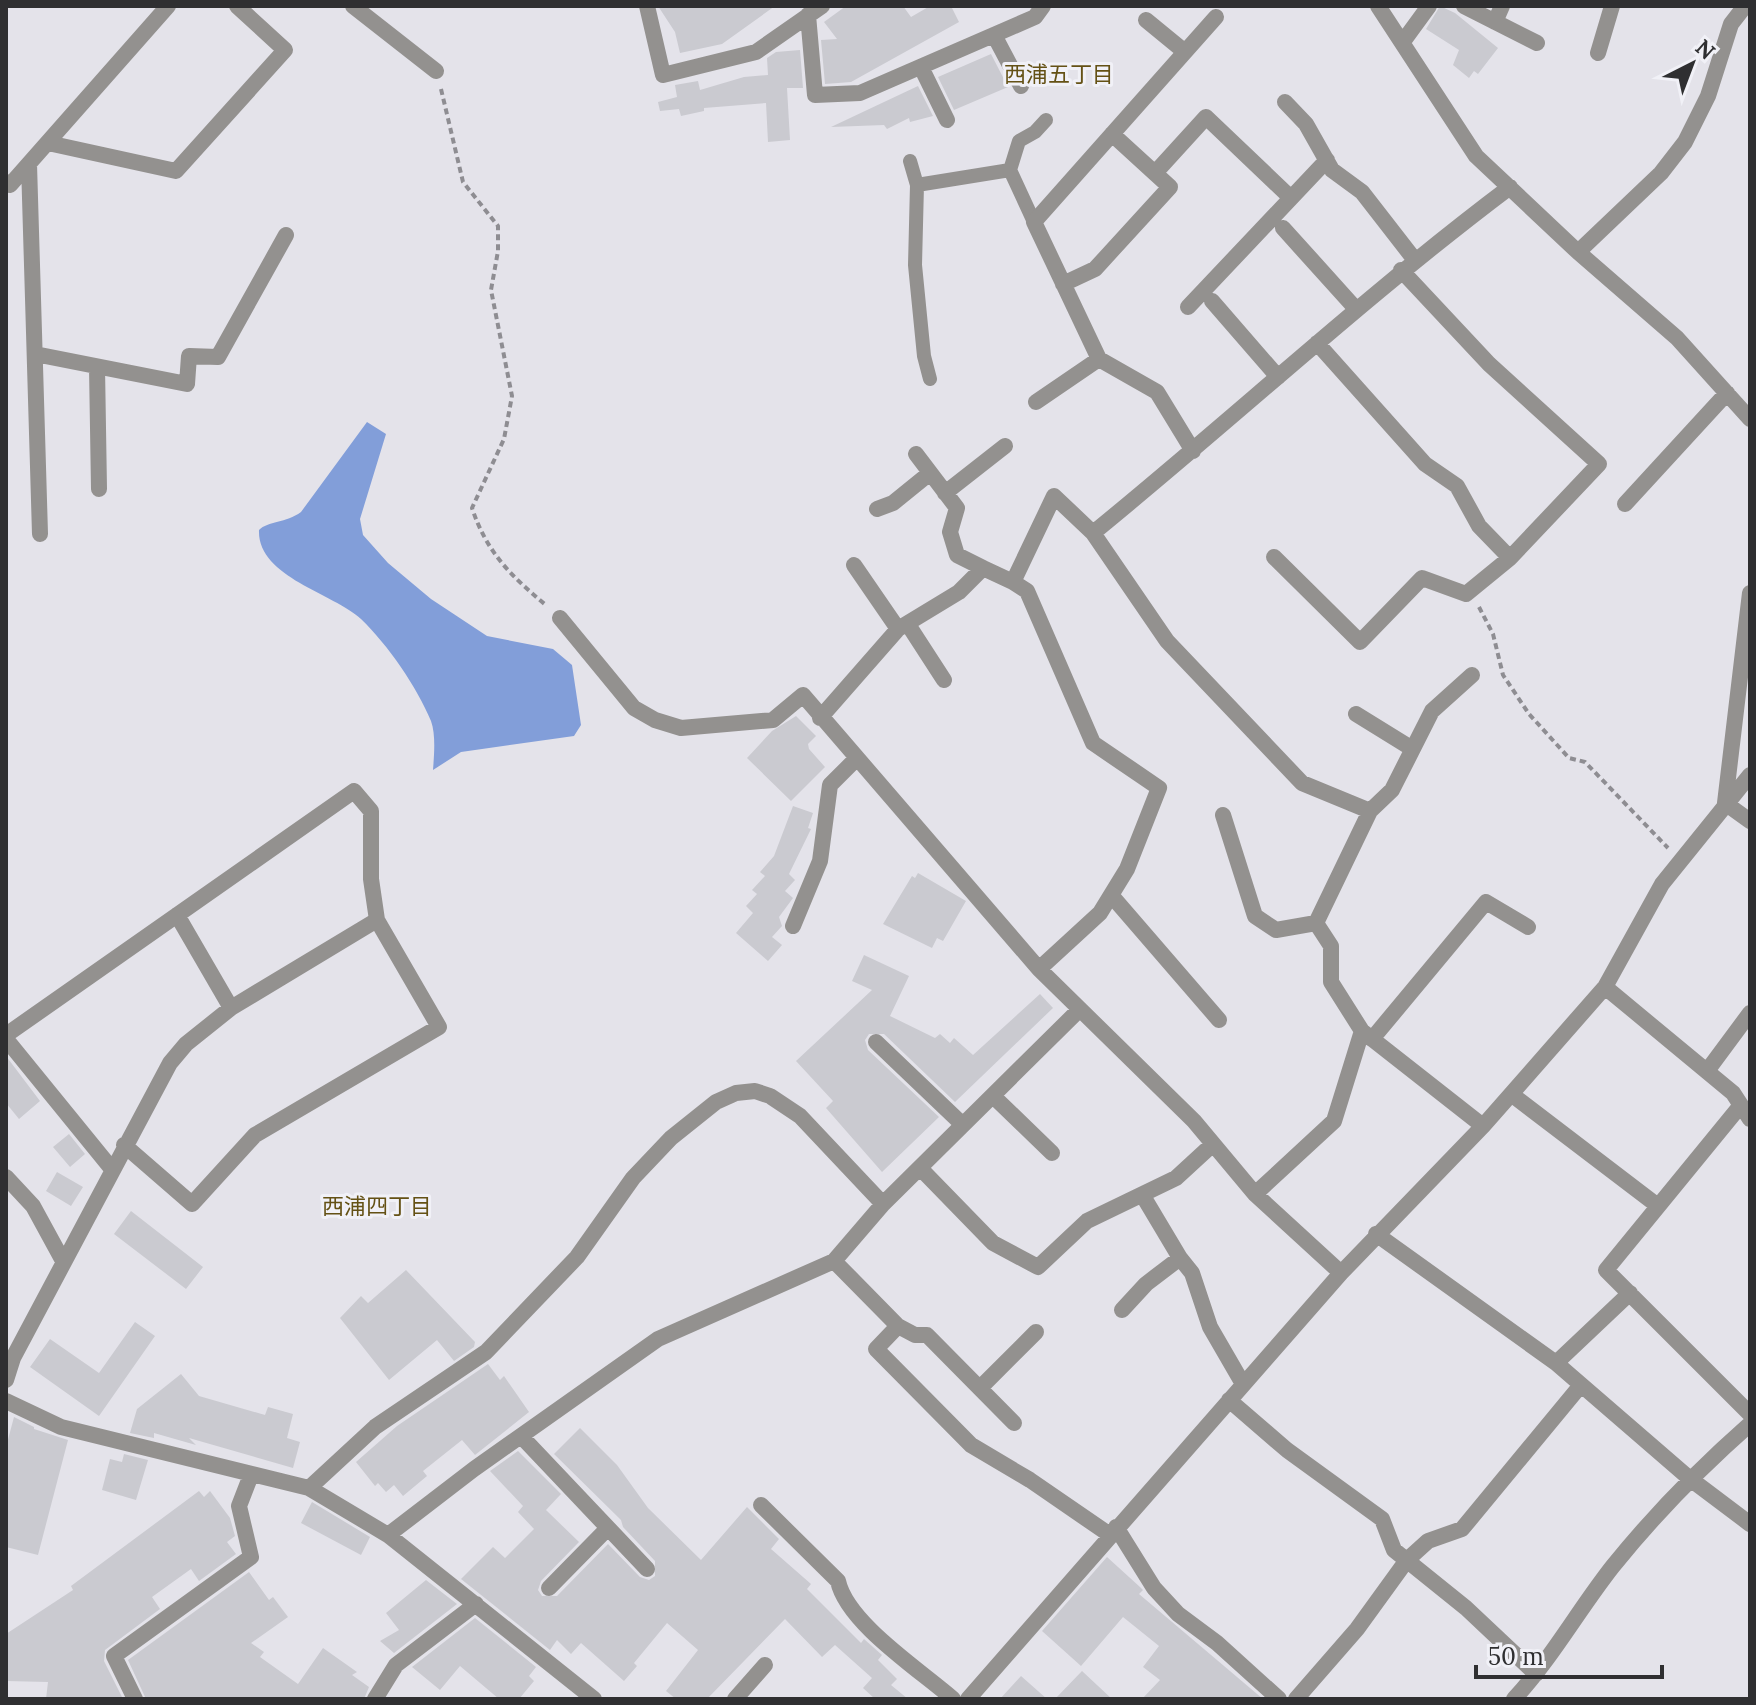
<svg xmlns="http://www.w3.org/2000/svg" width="1756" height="1705" font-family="Lora,'Noto Sans JP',serif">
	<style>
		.water { fill: #829ed9 }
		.building { fill: #cacad0 }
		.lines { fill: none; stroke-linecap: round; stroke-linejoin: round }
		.path { stroke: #8e8d92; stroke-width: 4; stroke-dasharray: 6 4; stroke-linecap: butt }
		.service { stroke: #93918f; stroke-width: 14 }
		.minor { stroke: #93918f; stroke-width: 16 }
		.labels { text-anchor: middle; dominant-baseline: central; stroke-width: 6; stroke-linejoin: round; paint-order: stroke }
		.neighbourhood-label { font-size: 22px; fill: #645115; stroke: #f1f1f7 }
	</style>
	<rect width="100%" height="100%" fill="#e4e3ea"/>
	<path class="water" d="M 367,422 L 386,434 L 360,519 L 363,535 L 388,563 L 431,599 L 487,636 L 553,649 L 572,665 L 581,725 L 574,736 L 461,752 L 433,770 C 434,756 436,735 431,721 C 417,687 388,645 361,619 C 333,593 257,577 259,530 C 268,521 286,523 301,512 Z"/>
	<path class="building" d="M 658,6 L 775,6 L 722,44 L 680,53 L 675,32 Z
		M 846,6 L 903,6 L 911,17 L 930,6 L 951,6 L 959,22 L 851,82 L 825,84 L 821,40 L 837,39 L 824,22 Z
		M 1440,6 L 1455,13 L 1498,48 L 1478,74 L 1474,71 L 1469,78 L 1453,65 L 1459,50 L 1426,29 Z
		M 800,50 L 803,88 L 787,88 L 790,140 L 768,142 L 766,103 L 704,108 L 704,111 L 681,116 L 679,109 L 660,111 L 658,102 L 677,97 L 675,85 L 698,81 L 700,90 L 744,77 L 768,75 L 767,58 L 776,52 Z
		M 991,54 L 1008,87 L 954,110 L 938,77 Z
		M 918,86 L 933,116 L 910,122 L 909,118 L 887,129 L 884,125 L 831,127 Z
		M 796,716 L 816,736 L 808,744 L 809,749 L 825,767 L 791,801 L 747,758 L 772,731 Z
		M 793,806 L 813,813 L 808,828 L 811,829 L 789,874 L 795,880 L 785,891 L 793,898 L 779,917 L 782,926 L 772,937 L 782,945 L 768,961 L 736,933 L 753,913 L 746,906 L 757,894 L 752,890 L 765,876 L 760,872 L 774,856 Z
		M 918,873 L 966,901 L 943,941 L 937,938 L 932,948 L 883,924 L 912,876 L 915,878 Z
		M 864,955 L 909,976 L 890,1016 L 935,1038 L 940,1034 L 950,1043 L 954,1038 L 973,1055 L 1040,994 L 1053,1008 L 955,1102 L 884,1034 L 869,1034 L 865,1040 L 868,1050 L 939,1117 L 882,1172 L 826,1108 L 833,1101 L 796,1061 L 872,990 L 852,981 Z
		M 6,1056 L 40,1101 L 19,1119 L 6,1103 Z
		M 69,1134 L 85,1154 L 70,1167 L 53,1147 Z
		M 57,1172 L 83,1187 L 71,1206 L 46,1191 Z
		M 131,1211 L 203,1267 L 186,1289 L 114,1234 Z
		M 406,1270 L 475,1342 L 474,1347 L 454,1361 L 437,1340 L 389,1380 L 340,1318 L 361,1296 L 368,1303 Z
		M 135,1322 L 155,1336 L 99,1416 L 30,1367 L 50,1339 L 99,1373 Z
		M 488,1364 L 500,1380 L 504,1376 L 529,1412 L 475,1455 L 462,1440 L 423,1471 L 427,1476 L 403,1496 L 394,1485 L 386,1492 L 378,1483 L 375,1486 L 356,1462 L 397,1426 Z
		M 181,1374 L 199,1396 L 265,1415 L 268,1407 L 293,1414 L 287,1438 L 300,1442 L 293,1468 L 189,1438 L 196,1445 L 154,1433 L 154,1438 L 130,1433 L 137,1409 Z
		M 14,1417 L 34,1427 L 34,1429 L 68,1440 L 38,1555 L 6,1547 L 6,1447 Z
		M 580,1428 L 617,1465 L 648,1508 L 701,1560 L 747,1507 L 779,1539 L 771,1549 L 811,1584 L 807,1589 L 861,1643 L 864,1639 L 882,1655 L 878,1660 L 897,1679 L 891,1685 L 908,1699 L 875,1699 L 863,1688 L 872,1678 L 835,1645 L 822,1657 L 785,1619 L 707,1699 L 676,1699 L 666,1691 L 698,1650 L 667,1623 L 634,1663 L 637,1666 L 624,1681 L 581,1643 L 571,1654 L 557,1640 L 550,1650 L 461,1579 L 493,1547 L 505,1558 L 534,1529 L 518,1512 L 523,1506 L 490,1471 L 518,1451 L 561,1494 L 546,1510 L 579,1542 L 541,1581 L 538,1590 L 542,1596 L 557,1596 L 608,1544 L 640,1577 L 649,1580 L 655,1576 L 655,1561 L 623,1527 L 621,1520 L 554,1454 Z
		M 124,1454 L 148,1460 L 136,1500 L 102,1490 L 110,1459 L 122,1462 Z
		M 199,1491 L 204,1497 L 210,1491 L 230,1518 L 235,1536 L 227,1542 L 236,1554 L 199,1581 L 191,1569 L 152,1597 L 160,1609 L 105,1650 L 104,1661 L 123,1699 L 46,1699 L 48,1682 L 6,1681 L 6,1634 L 73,1590 L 71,1586 Z
		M 312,1502 L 370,1537 L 361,1555 L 301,1523 Z
		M 1107,1557 L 1140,1587 L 1143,1590 L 1139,1594 L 1263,1699 L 1142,1699 L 1160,1680 L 1143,1667 L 1159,1646 L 1123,1617 L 1081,1666 L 1042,1631 Z
		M 249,1572 L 269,1600 L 273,1597 L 288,1617 L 251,1643 L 264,1652 L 260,1657 L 298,1684 L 323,1648 L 357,1672 L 352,1675 L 369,1687 L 364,1699 L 146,1699 L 128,1660 Z
		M 426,1580 L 457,1604 L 394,1653 L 380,1641 L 399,1630 L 386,1613 Z
		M 475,1618 L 536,1667 L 529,1676 L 534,1681 L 519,1699 L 499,1699 L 460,1666 L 440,1690 L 412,1667 Z
		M 1082,1671 L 1112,1699 L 1055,1699 Z
		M 1021,1676 L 1047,1699 L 1000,1699 Z"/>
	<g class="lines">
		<path class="path" d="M 441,89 L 463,182 L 498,226 L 498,251 L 491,290 L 512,396 L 504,439 L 472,508 C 487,553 511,576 547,606
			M 1479,607 L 1493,634 L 1503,675 L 1529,714 L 1569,758 L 1585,762 L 1668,848"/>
		<path class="service" d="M 910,161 L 917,185 L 915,265 L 924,356 L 930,379
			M 917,185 L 1010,170
			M 1034,222 L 1010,170 L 1019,141 L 1035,132 L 1046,120"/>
		<path class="minor" d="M 353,6 L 436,71
			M 647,6 L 663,75 L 756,52 L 822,6
			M 1378,6 L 1476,156 L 1578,252 L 1677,338 L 1750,419
			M 1464,6 L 1537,43
			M 808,15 L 815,95 L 860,93 L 1035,17 L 1043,6
			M 1146,20 L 1185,52
			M 1495,22 L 1502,6
			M 994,35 L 1021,86
			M 1402,43 L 1429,6
			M 1598,53 L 1612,6
			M 921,67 L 947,120
			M 1285,102 L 1306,124 L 1332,170 L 1362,192 L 1414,259
			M 48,143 L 176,171 L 285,50 L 237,6
			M 29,164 L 40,534
			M 1155,173 L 1206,117 L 1291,198
			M 6,182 L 10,185 L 168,6
			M 1283,228 L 1356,309
			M 1578,252 L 1661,173 L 1685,142 L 1708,96 L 1731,24 L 1745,6
			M 1063,284 L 1095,269 L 1170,187 L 1112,134
			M 1212,301 L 1278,377
			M 1188,307 L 1327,160
			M 1317,343 L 1425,464 L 1457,486 L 1479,526 L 1510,558
			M 35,354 L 187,384 L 189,356 L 218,357 L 286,235
			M 97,367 L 99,489
			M 1036,402 L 1099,359
			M 1193,451 L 1157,392 L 1099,359 L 1034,222 L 1216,17
			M 916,454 L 957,508 L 950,532 L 957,555 L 983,568
			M 945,493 L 1005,446
			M 1625,504 L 1727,393
			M 877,509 L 893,503 L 930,473
			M 1093,533 C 1233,419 1365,296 1510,187
			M 1274,557 L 1360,642 L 1422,578 L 1466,594 L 1510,558 L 1599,464 L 1489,364 L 1401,270
			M 854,565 L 898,629
			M 560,618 L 634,708 L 655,720 L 681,728 L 773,720 L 803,695 L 1039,969 L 1194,1121 L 1255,1194 L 1341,1273
			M 909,626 L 944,680
			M 1356,714 L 1411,748
			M 820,718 L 898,629 L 959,592 L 983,568 L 1013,582
			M 1725,803 L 1750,593
			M 1725,803 L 1750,821
			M 1370,811 L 1392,790 L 1432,711 L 1472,675
			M 1223,815 L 1255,916 L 1276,930 L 1316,923
			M 1111,895 L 1219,1020
			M 177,915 L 231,1008
			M 793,926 L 820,861 L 830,785 L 856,759
			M 1039,969 L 1100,913 L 1127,869 L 1159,788 L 1093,743 L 1027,591 L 1013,582 L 1054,496 L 1093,533 L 1167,641 L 1302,783 L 1370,811 L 1316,923 L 1331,946 L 1331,982 L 1362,1031 L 1483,1126
			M 1605,987 L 1733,1093 L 1750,1119
			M 6,1035 L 354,791 L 371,811 L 371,879 L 377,920 L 439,1027 L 255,1135 L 192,1204 L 124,1145
			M 6,1039 L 111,1168
			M 1372,1039 L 1486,902 L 1528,927
			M 876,1042 L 963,1125
			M 1707,1071 L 1750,1013
			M 1511,1094 L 1658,1206
			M 993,1096 L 1052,1153
			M 1741,1105 L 1606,1270 L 1750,1414
			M 920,1168 L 993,1243 L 1038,1267 L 1087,1221 L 1176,1178 L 1213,1144
			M 6,1177 L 33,1206 L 63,1261
			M 1255,1194 L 1334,1121 L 1362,1031
			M 1143,1196 L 1180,1258
			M 1376,1234 L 1556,1363 L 1689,1478 L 1750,1524
			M 834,1261 L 898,1326 L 876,1349 L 971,1445 L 1030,1480 L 1110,1535
			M 1122,1310 L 1146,1284 L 1180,1258 L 1192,1273 L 1210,1327 L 1243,1384
			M 898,1326 L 915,1335 L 927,1335 L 1014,1423
			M 1556,1363 L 1630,1293
			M 6,1380 L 13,1358 L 170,1063 L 186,1044 L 231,1008 L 377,920
			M 980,1388 L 1036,1332
			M 1229,1400 L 1287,1450 L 1382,1519 L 1394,1550 L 1466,1608 L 1536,1674
			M 6,1401 L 61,1427 L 309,1488 L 388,1535 L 594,1699
			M 521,1436 L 647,1569
			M 309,1488 L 375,1427 L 486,1352 L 577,1257 L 633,1178 L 671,1138 L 716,1102 L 736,1093 L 755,1091 L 770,1096 L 800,1116 L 883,1204 L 1079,1010
			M 761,1505 L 838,1581 C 847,1623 920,1670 953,1699
			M 1116,1527 L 1154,1588 L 1178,1614 L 1217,1643 L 1279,1699
			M 388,1535 L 474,1469 L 658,1339 L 834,1261 L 883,1204
			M 549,1588 L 608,1528
			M 135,1699 L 114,1656 L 251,1557 L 239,1506 L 251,1475
			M 375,1699 L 396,1665 L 476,1604
			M 735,1699 L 765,1665
			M 968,1699 L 1341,1273 L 1483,1126 L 1605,987 L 1662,884 L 1750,775
			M 1296,1699 L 1357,1629 L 1407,1560 L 1428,1541 L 1462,1529 L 1581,1385
			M 1514,1699 C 1552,1658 1579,1609 1613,1566 C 1655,1514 1700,1468 1750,1424"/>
	</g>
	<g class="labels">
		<g class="neighbourhood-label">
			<text x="1059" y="74">西浦五丁目</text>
			<text x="377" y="1206">西浦四丁目</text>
		</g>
	</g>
	<rect width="1756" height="1705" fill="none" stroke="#2f2f31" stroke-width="16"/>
	<g transform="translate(1692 64) rotate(42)" stroke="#f1f1f7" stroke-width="6" paint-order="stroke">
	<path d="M0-6L14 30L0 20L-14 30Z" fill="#2f2f31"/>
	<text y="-12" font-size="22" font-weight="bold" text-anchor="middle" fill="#2f2f31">N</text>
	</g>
	<path d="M1476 1665v12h186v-12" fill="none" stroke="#2f2f31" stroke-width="4"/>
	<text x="1488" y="1665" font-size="24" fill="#2f2f31" stroke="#f1f1f7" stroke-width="6" paint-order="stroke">50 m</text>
</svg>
